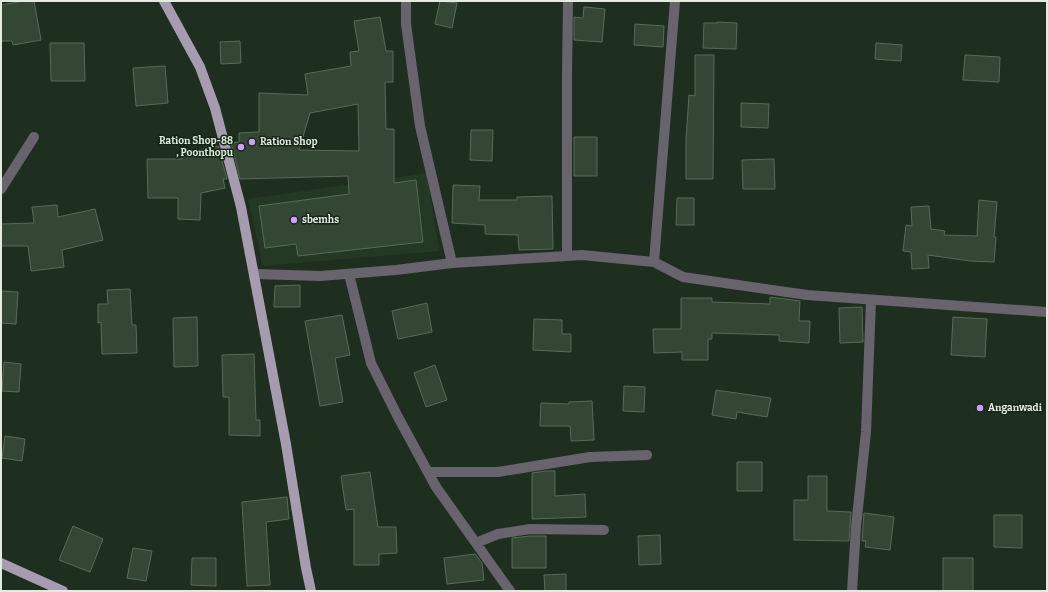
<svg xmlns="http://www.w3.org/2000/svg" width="1048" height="592" font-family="Bitter,serif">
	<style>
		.built { fill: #233923 }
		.building { fill: #344634; stroke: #586b58; fill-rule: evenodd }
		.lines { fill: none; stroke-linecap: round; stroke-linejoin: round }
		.minor { stroke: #68636d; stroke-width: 10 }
		.major { stroke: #a69bb0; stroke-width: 10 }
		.poi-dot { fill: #d19dfe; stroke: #152616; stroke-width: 1.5 }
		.labels { text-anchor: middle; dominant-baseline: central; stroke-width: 3; stroke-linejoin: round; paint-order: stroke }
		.poi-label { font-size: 10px; font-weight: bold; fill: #e1ebe0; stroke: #152616; text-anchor: start }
	</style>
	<rect width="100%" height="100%" fill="#1f2f1f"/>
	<path class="built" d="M 427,173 L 439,251 L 263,266 L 248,199 Z"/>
	<path class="building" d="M 24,1 L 34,1 L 41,40 L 13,45 L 12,41 L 1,41 L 1,5 Z
		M 440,1 L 457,3 L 452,28 L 435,24 Z
		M 584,7 L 605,9 L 602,42 L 574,40 L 574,17 L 583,18 Z
		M 380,17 L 386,51 L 393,51 L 393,82 L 385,82 L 386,129 L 394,129 L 394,183 L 416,180 L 423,242 L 298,256 L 296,244 L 265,248 L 259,206 L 349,194 L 348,176 L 240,179 L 231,143 L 239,142 L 239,133 L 259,132 L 259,93 L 308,95 L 305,74 L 351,66 L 350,52 L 359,51 L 354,21 ZM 358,104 L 359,151 L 299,150 L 310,113 Z
		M 717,22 L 737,23 L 736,49 L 703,48 L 704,23 L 717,23 Z
		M 635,24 L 664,26 L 663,47 L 634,45 Z
		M 240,41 L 241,63 L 221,64 L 220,42 Z
		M 50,43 L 84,43 L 85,81 L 51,81 Z
		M 876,43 L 902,45 L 901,61 L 875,59 Z
		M 695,55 L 714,55 L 713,179 L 686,179 L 686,139 L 689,95 L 695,96 Z
		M 965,55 L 1000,57 L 999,82 L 963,80 Z
		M 165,66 L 168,103 L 136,106 L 133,68 Z
		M 741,103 L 769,104 L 768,128 L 741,127 Z
		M 471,130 L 493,130 L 492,161 L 470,160 Z
		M 574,137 L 597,137 L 597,176 L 574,176 Z
		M 218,146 L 227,179 L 223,179 L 225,188 L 201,193 L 200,220 L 178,219 L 178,198 L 148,198 L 147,159 L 182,159 L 181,154 Z
		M 774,159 L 775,189 L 743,189 L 742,160 Z
		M 453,185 L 480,186 L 479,200 L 517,200 L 517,197 L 552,196 L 553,249 L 519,250 L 518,235 L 485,234 L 485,225 L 452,223 Z
		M 677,198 L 694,198 L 694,225 L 676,225 Z
		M 979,200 L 997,202 L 994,237 L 996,237 L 994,262 L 970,261 L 928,255 L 929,268 L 912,269 L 911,252 L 903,251 L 906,225 L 912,226 L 911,207 L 929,206 L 931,229 L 945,231 L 944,235 L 977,236 Z
		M 57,205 L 58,217 L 95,209 L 103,240 L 62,250 L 64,267 L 31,271 L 28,246 L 1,246 L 1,224 L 34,223 L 32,207 Z
		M 300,285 L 300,307 L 274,307 L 275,286 Z
		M 130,289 L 132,325 L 136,325 L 137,353 L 102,354 L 101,322 L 98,323 L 98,304 L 108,304 L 107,290 Z
		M 1,291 L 18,292 L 16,324 L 1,323 Z
		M 770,297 L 800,301 L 799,321 L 810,321 L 809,343 L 779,341 L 779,335 L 712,333 L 712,339 L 708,339 L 708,360 L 682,360 L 682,352 L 654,353 L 653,329 L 681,329 L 681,298 L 712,298 L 712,302 L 770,304 Z
		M 427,303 L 432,332 L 398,339 L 392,311 Z
		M 862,307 L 863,342 L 840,343 L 839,308 Z
		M 342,315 L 350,355 L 335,358 L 343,402 L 320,406 L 305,321 Z
		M 197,317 L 198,366 L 174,367 L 173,318 Z
		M 953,317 L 987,319 L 985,357 L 951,355 Z
		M 534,319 L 562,320 L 562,334 L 571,334 L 571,352 L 533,350 Z
		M 254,354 L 256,420 L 260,420 L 260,436 L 229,435 L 229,397 L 223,397 L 222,355 Z
		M 4,362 L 21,364 L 19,392 L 2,391 Z
		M 435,365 L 447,400 L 426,407 L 414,373 Z
		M 624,386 L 645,387 L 644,412 L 623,411 Z
		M 716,390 L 771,398 L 767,417 L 737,412 L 736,419 L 712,415 Z
		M 592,401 L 594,440 L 571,441 L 570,426 L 540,426 L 541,403 L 569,404 L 569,402 Z
		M 5,436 L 25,439 L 22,461 L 2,458 Z
		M 737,462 L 762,462 L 762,491 L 737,491 Z
		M 546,471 L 555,471 L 555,496 L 585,494 L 586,517 L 532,519 L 532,473 Z
		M 370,472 L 378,527 L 396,527 L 397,553 L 379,554 L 379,565 L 354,565 L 354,509 L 346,510 L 341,476 Z
		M 808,476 L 827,476 L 827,511 L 851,512 L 849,541 L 794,540 L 794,500 L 808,500 Z
		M 287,497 L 289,519 L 266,522 L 270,585 L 247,586 L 242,502 Z
		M 864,513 L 894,517 L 890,550 L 865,547 L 866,541 L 862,541 Z
		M 994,515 L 1022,515 L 1022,548 L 994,547 Z
		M 73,526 L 103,539 L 90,572 L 59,560 Z
		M 660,535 L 661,564 L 639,565 L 638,536 Z
		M 530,536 L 546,536 L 546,568 L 512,568 L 512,538 Z
		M 133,548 L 152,551 L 146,581 L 127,578 Z
		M 475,554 L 482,563 L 484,580 L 447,584 L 444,558 Z
		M 192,558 L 216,558 L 216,586 L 191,585 Z
		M 943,558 L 973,558 L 973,591 L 943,591 Z
		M 566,574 L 566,591 L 545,591 L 544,575 Z"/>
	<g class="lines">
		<path class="minor" d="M 406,1 L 406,24 L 420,126 L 452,263
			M 675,1 L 654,262 L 683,277 L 807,295 L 1047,312
			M 1,189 L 34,137
			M 567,256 L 567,75 L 568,1
			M 255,274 L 320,276 L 396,270 L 452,263 L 567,256 L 582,255 L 654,262
			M 349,274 L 371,363 L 398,417 L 436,487 L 510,591
			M 428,472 L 498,472 L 590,457 L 647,455
			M 476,543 L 498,534 L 530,529 L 604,530
			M 852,591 L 856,527 L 866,432 L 871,300"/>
		<path class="major" d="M 164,1 L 200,67 L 215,108 L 241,207 L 286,444 L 306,568 L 311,591
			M 1,563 L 63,591"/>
	</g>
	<g class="poi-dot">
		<circle cx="252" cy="142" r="4"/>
		<circle cx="241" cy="147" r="4"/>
		<circle cx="294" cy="220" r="4"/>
		<circle cx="980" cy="408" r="4"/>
	</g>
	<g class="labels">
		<g class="poi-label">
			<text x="233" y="141" text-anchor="end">Ration Shop-88<tspan x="233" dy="12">, Poonthopu</tspan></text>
			<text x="260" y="142">Ration Shop</text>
			<text x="302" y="220">sbemhs</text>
			<text x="988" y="408">Anganwadi</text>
		</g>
	</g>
	<rect width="1048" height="592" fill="none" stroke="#e1ebe0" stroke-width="4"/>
</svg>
